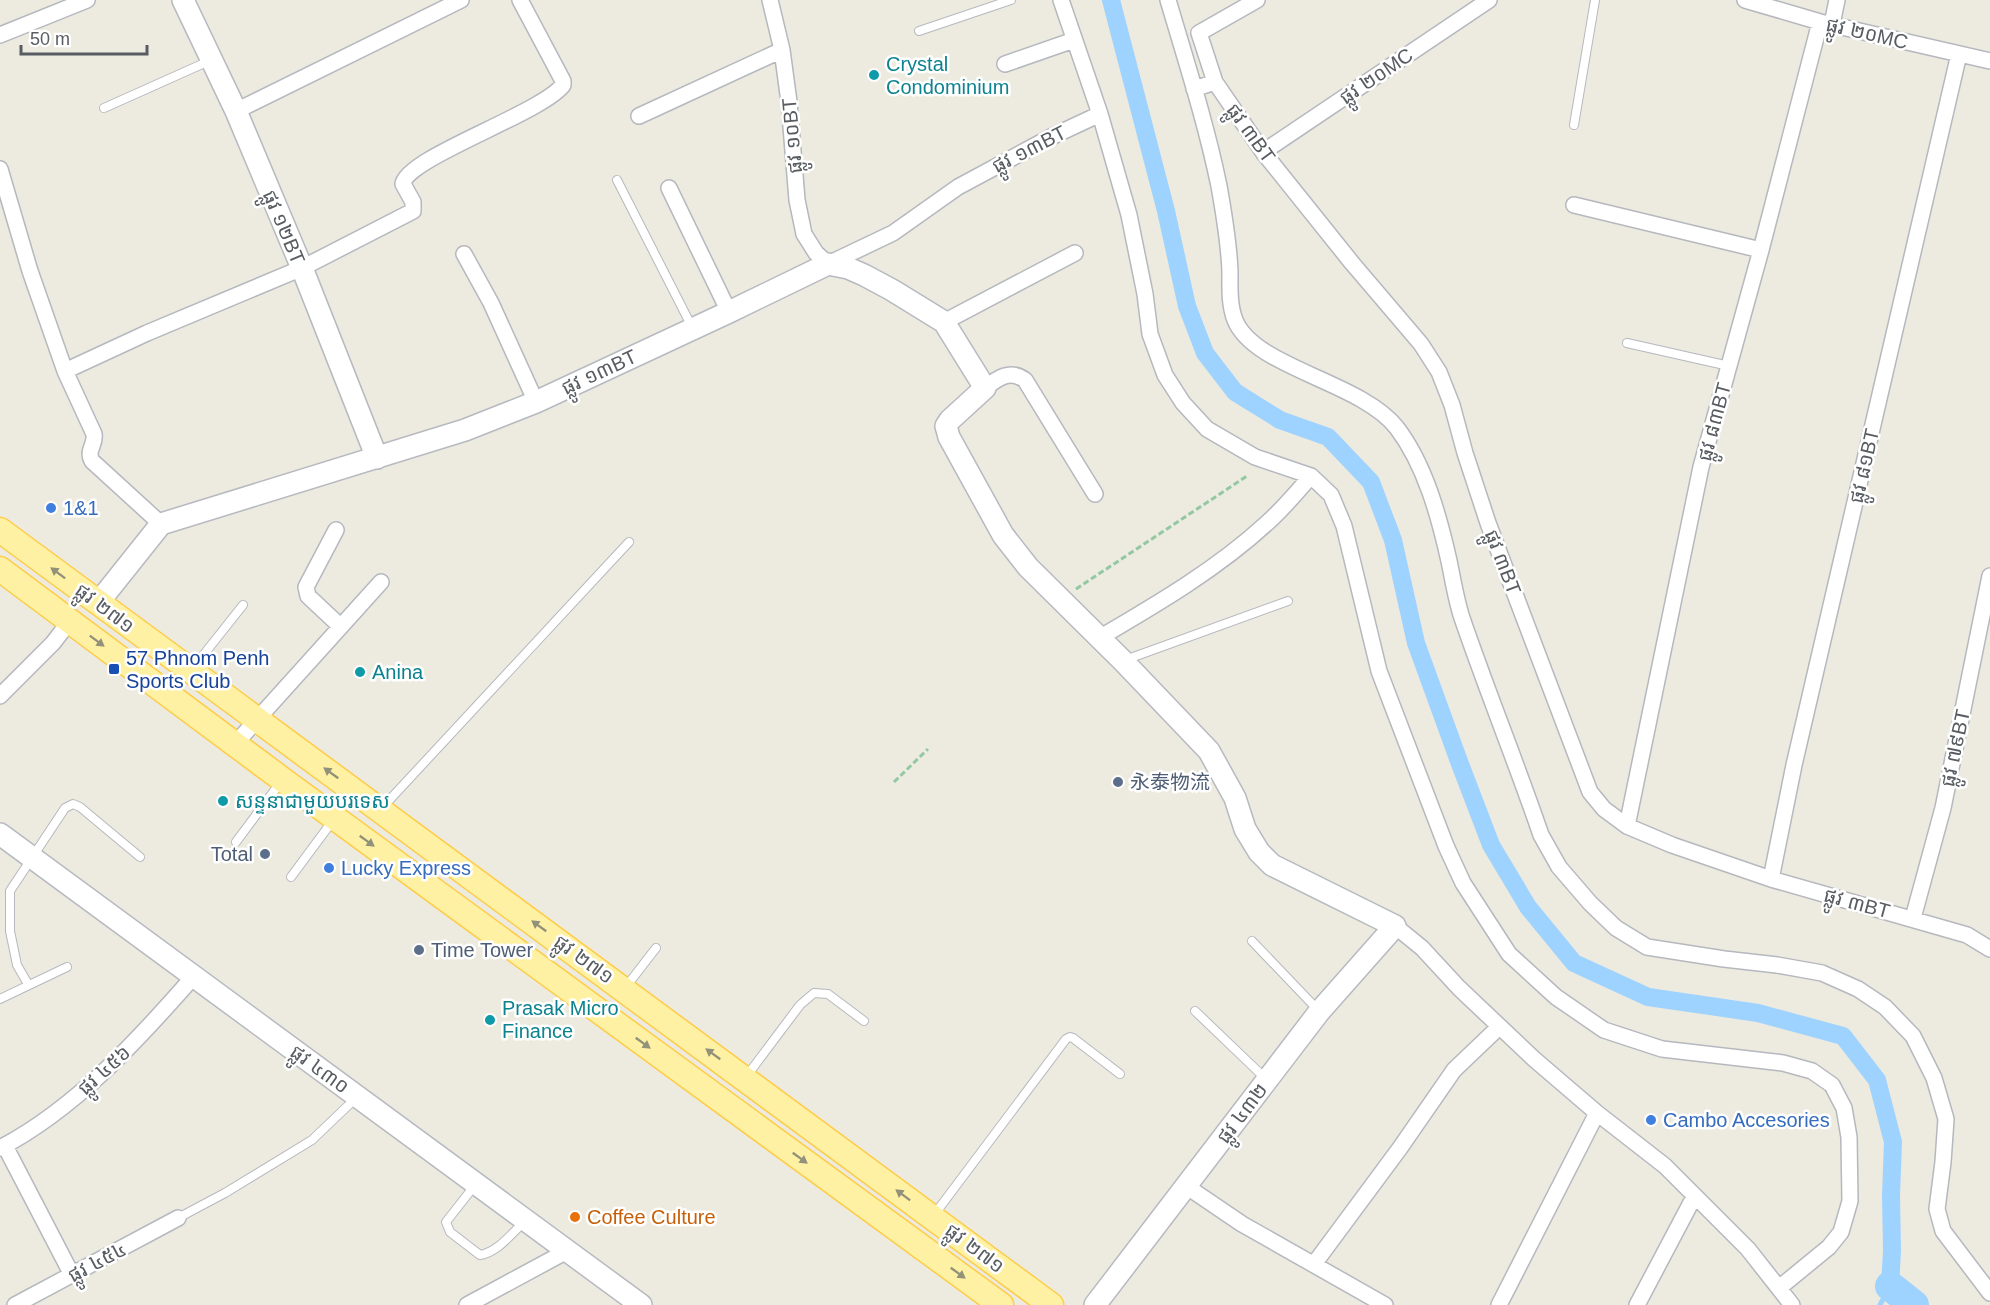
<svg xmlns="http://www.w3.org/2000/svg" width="1990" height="1305" font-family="Arial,'Noto Sans SC','Noto Sans Khmer',sans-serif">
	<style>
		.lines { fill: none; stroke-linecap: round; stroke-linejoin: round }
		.stream { stroke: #9ed3ff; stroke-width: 5 }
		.canal { stroke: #9ed3ff; stroke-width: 18 }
		.river { stroke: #9ed3ff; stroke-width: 30 }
		.lane-casing { stroke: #b5b8be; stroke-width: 10 }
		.street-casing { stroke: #b5b8be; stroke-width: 18 }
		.secondary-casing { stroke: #b6bac0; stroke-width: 24 }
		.primary-casing { stroke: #fdcd49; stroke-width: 27 }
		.path { stroke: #92c8a2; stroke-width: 3; stroke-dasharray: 6 3; stroke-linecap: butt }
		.lane { stroke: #fff; stroke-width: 8 }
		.street { stroke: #fff; stroke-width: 15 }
		.secondary { stroke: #fff; stroke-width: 21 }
		.primary { stroke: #fff1a3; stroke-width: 24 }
		.oneway { fill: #929179 }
		.culture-dot { fill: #0f9aa8; stroke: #fff; stroke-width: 2 }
		.shop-dot { fill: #3f7fe0; stroke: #fff; stroke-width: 2 }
		.transit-dot { fill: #1a4fb4; stroke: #fff; stroke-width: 2 }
		.service-dot { fill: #5c6f8a; stroke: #fff; stroke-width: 2 }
		.food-dot { fill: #e8710a; stroke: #fff; stroke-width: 2 }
		.labels { text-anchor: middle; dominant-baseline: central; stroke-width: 5; stroke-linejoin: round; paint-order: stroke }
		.street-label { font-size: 20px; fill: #585d62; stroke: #fff }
		.culture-label { font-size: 20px; fill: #0d838f; stroke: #fff; text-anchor: start }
		.shop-label { font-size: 20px; fill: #366cbe; stroke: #fff; text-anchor: start }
		.transit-label { font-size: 20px; fill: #164399; stroke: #fff; text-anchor: start }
		.service-label { font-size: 20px; fill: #4e5e75; stroke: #fff; text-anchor: start }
		.food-label { font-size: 20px; fill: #c56008; stroke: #fff; text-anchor: start }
	</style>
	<rect width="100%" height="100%" fill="#edeadf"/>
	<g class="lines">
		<path class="stream" d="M 1880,1305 L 1890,1286"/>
		<path class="canal" d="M 1111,0 L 1166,211 L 1187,306 L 1205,353 L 1235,392 L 1280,420 L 1328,437 L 1371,482 L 1393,540 L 1416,643 L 1460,764 L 1491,845 L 1528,907 L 1574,963 L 1648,997 L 1758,1013 L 1843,1036 L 1877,1080 L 1893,1142 L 1891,1195 L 1892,1251 L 1890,1286"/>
		<path class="river" d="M 1890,1286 L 1914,1305"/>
		<defs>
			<path id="lane" d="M 919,31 L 1011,0
				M 104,108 L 209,61
				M 1574,125 L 1595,0
				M 617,180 L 692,327
				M 1627,343 L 1729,366
				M 1125,660 L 1288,601
				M 193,668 L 243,605
				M 381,809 L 629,542
				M 236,842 L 280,783
				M 291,877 L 334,819
				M 1252,941 L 1318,1010
				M 28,984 L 17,965 L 10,931 L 10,891 L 65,808 L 73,804 L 80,807 L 140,857
				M 625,988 L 656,948
				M 0,999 L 67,967
				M 1195,1011 L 1266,1079
				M 746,1077 L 800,1005 L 814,993 L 828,994 L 864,1021
				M 475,1185 L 446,1222 L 450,1232 L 480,1255 C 498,1252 511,1234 525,1221
				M 934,1215 L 1066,1039 L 1070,1037 L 1073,1038 L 1120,1074
				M 178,1218 L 225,1193 L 312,1140 L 357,1097"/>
			<path id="street" d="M 770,0 L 782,50 L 789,102 L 797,200 L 804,234 L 816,253 L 828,264 L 893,233 L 958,187 L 1051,137 L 1100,114
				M 1061,0 L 1100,114 L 1129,215 L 1145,294 L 1150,334 L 1165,375 L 1183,403 L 1207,429 L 1255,457 L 1311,476 L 1331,495 L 1344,526 L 1379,671 L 1446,846 L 1463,883 L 1509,954 L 1556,997 L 1604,1030 L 1662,1049 L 1783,1063 L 1812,1071 L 1832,1085 L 1844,1108 L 1849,1137 L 1850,1201 L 1841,1232 L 1829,1247 L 1779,1288
				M 1168,0 C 1186,61 1206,123 1219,186 C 1224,214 1229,243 1230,272 C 1230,287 1229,305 1235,320 C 1254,368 1362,382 1397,428 C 1425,465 1439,516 1449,561 C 1453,580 1456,600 1462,618 C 1487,691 1516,762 1541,835 L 1559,867 L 1590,903 L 1616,928 L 1647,947 L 1724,959 L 1777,965 L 1822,973 L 1858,989 L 1885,1007 L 1913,1036 L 1934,1078 L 1946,1119 L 1943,1162 L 1937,1209 L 1943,1231 L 1990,1293
				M 1745,0 L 1820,22 L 1990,61
				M 1832,24 L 1837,0
				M 0,35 L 87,0
				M 1005,64 L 1074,40
				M 1215,82 L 1199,33 L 1257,0
				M 1194,89 L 1215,82 L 1263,152 L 1352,263 L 1421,344 L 1439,372 L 1452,405 L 1465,453 L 1488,523 L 1590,792 L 1604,809 L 1627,826 L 1672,845 L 1771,879 L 1967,935 L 1990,949
				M 236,111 L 461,0
				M 639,116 L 782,50
				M 1263,152 L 1489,0
				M 0,169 L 30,271 L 65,371 L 94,434 C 96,445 86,450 92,461 L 161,524
				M 669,188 L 729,312
				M 1574,205 L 1761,250
				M 464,254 L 491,303 L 536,402
				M 944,322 L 1075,253
				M 65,371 L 147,333 L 302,268 L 413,211 L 413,202 L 403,184 C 406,158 542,113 563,85 L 563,81 L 520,0
				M 985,388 C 998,378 1010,369 1025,380 L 1095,494
				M 336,530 L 306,587 L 308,596 L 340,626
				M 1099,638 C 1157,604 1217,569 1267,523 C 1283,509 1297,492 1311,476
				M 0,696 L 53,643 L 70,621
				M 235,744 L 381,582
				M 1627,826 L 1701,467 L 1761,250 L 1820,22
				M 1771,879 L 1794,765 L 1959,54
				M 1913,918 L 1943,808 L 1990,576
				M 1395,926 L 1422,948 L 1459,988 L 1534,1059 L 1597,1113 L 1665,1166 L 1748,1249 L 1792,1305
				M 5,1146 L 72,1275
				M 0,1148 C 75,1109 139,1039 194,976
				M 1186,1186 L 1242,1224 L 1385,1305
				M 1314,1264 L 1400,1148 L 1454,1070 L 1499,1027
				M 15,1305 L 178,1218
				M 467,1305 L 567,1251
				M 1499,1305 L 1597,1113
				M 1637,1305 L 1694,1197"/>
			<path id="secondary" d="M 183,0 L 236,111 L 302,268 L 377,458
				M 98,603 L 161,524 L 465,430 L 536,402 L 729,312 L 828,264 L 848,268 L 864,275 L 892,290 L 944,322 L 985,388 L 950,420 L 946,426 L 949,437 L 1003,535 L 1028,567 L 1123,661 L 1209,751 L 1235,798 L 1245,829 L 1259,852 L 1272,865 L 1395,926 L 1319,1012 L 1095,1305
				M 0,834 L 641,1305"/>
			<path id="primary" d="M 0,530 L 1051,1305
				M 0,569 L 283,780 L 1001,1305"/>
		</defs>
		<use href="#lane" class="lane-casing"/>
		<use href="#street" class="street-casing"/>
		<use href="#secondary" class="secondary-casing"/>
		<use href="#primary" class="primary-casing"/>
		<path class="path" d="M 1076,589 L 1247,476
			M 894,782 L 928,749"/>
		<use href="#lane" class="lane"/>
		<use href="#street" class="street"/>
		<use href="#secondary" class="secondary"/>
		<use href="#primary" class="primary"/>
	</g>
	<defs><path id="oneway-solid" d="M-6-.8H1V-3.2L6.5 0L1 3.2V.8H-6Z" transform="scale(1.5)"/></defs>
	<g class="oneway">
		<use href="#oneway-solid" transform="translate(58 573) rotate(-143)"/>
		<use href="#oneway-solid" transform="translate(97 641) rotate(37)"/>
		<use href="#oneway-solid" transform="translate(331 773) rotate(-144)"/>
		<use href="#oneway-solid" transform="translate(367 841) rotate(36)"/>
		<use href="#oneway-solid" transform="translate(539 926) rotate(-144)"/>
		<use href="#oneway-solid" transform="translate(643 1043) rotate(36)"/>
		<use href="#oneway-solid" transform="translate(713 1054) rotate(-144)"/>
		<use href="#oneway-solid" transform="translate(800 1158) rotate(36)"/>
		<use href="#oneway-solid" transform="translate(903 1195) rotate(-143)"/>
		<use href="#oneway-solid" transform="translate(958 1273) rotate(36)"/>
	</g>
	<g class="culture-dot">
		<circle cx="874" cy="75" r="6"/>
		<circle cx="360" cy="672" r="6"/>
		<circle cx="223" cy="801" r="6"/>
		<circle cx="490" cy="1020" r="6"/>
	</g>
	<g class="shop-dot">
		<circle cx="51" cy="508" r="6"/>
		<circle cx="329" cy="868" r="6"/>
		<circle cx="1651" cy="1120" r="6"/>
	</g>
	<rect class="transit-dot" x="108" y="663" width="12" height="12" rx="3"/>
	<g class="service-dot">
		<circle cx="1118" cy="782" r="6"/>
		<circle cx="265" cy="854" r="6"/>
		<circle cx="419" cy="950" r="6"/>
	</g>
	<circle class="food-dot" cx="575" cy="1217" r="6"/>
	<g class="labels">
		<g class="street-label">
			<text transform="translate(1867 33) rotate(13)">ផ្លូវ ២០MC</text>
			<text transform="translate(1376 76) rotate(-34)">ផ្លូវ ២០MC</text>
			<text transform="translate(1251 133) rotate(54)">ផ្លូវ ៣BT</text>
			<text transform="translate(792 136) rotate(-95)">ផ្លូវ ១០BT</text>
			<text transform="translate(1029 149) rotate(-27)">ផ្លូវ ១៣BT</text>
			<text transform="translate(284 227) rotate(67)">ផ្លូវ ១២BT</text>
			<text transform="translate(599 372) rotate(-25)">ផ្លូវ ១៣BT</text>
			<text transform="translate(1714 422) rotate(-75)">ផ្លូវ ៨៣BT</text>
			<text transform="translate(1864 466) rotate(-77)">ផ្លូវ ៨១BT</text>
			<text transform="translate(1503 562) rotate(69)">ផ្លូវ ៣BT</text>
			<text transform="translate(105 608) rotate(37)">ផ្លូវ ២៧១</text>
			<text transform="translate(1955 748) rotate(-78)">ផ្លូវ ៧៩BT</text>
			<text transform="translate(1857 903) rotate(15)">ផ្លូវ ៣BT</text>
			<text transform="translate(584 959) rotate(36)">ផ្លូវ ២៧១</text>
			<text transform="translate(320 1069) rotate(36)">ផ្លូវ ៤៣០</text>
			<text transform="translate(104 1070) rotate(-42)">ផ្លូវ ៤៥៦</text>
			<text transform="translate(1242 1113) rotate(-53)">ផ្លូវ ៤៣២</text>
			<text transform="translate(975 1248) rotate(37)">ផ្លូវ ២៧១</text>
			<text transform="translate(97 1262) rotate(-28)">ផ្លូវ ៤៥៤</text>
		</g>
		<g class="culture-label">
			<text x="886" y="64">Crystal<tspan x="886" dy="23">Condominium</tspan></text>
			<text x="372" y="672">Anina</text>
			<text x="235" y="801">សន្ទនាជាមួយបរទេស</text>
			<text x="502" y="1008">Prasak Micro<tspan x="502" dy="23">Finance</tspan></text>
		</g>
		<g class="shop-label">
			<text x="63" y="508">1&amp;1</text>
			<text x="341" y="868">Lucky Express</text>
			<text x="1663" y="1120">Cambo Accesories</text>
		</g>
		<g class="transit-label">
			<text x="126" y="658">57 Phnom Penh<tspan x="126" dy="23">Sports Club</tspan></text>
		</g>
		<g class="service-label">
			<text x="1130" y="782">永泰物流</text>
			<text x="253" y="854" text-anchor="end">Total</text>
			<text x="431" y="950">Time Tower</text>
		</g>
		<g class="food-label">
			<text x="587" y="1217">Coffee Culture</text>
		</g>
	</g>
	<path d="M21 45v9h126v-9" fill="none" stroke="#585d62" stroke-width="3"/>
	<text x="30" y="45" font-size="18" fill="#585d62" stroke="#ffffff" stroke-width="4.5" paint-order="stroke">50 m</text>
</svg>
